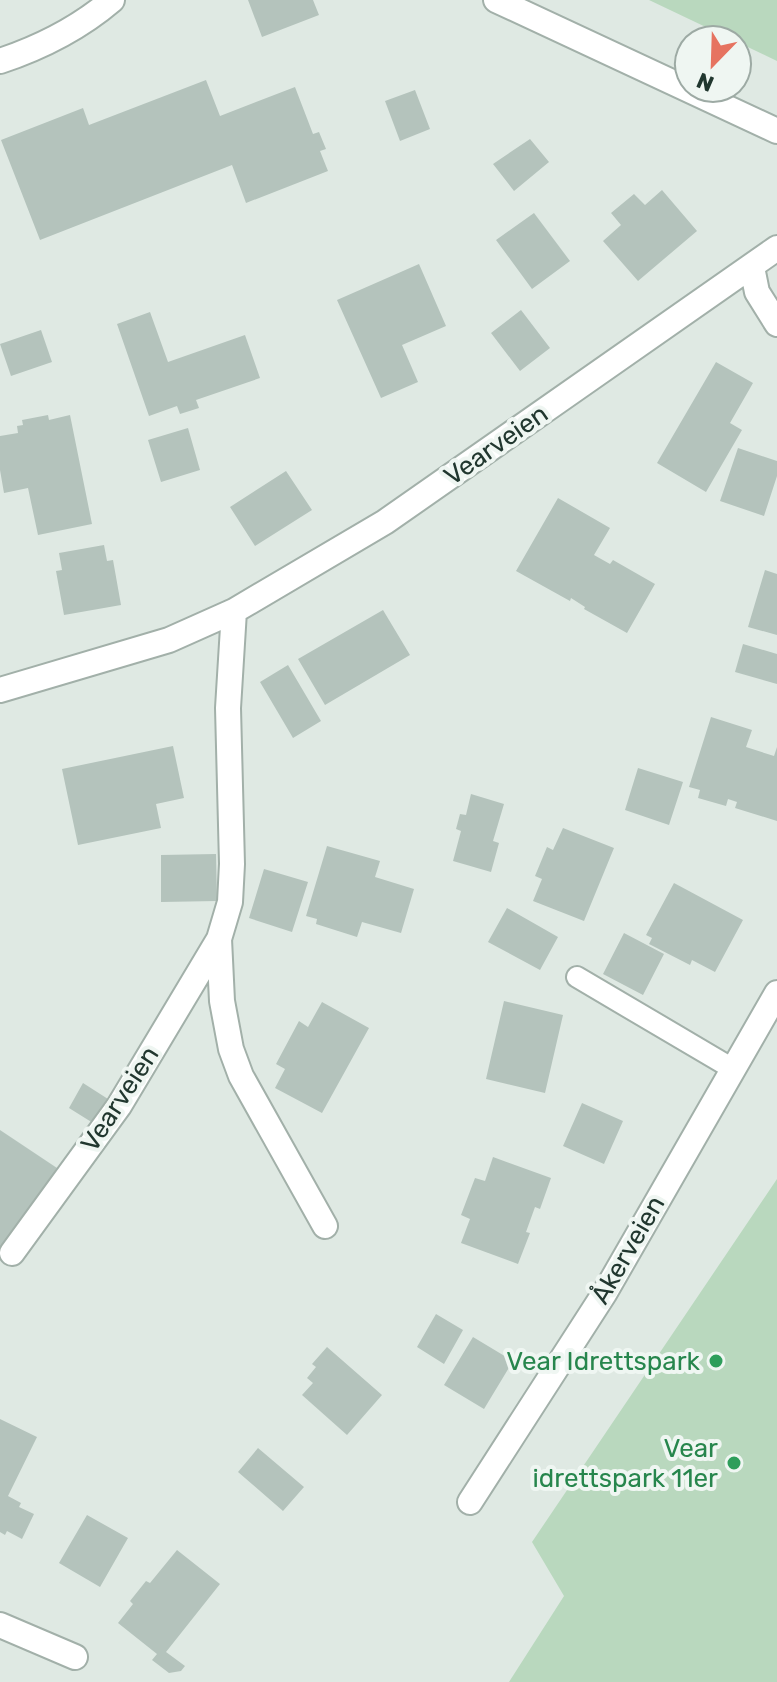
<svg xmlns="http://www.w3.org/2000/svg" width="777" height="1682" font-family="Rubik,sans-serif">
	<style>
		.green { fill: #b9d8be }
		.building { fill: #b4c3bc }
		.lines { fill: none; stroke-linecap: round; stroke-linejoin: round }
		.lane-casing { stroke: #a2b0a9; stroke-width: 24 }
		.street-casing { stroke: #a2b0a9; stroke-width: 28 }
		.lane { stroke: #fff; stroke-width: 20 }
		.street { stroke: #fff; stroke-width: 24 }
		.leisure-dot { fill: #2e9e5b; stroke: #eff6f2; stroke-width: 3 }
		.labels { text-anchor: middle; dominant-baseline: central; stroke-width: 8; stroke-linejoin: round; paint-order: stroke }
		.street-label { font-size: 26px; fill: #21372f; stroke: #eff6f2 }
		.leisure-label { font-size: 26px; fill: #27864d; stroke: #eff6f2; text-anchor: end }
	</style>
	<rect width="100%" height="100%" fill="#dfe9e3"/>
	<path class="green" d="M 649,0 L 777,0 L 777,61 Z
		M 777,1179 L 777,1682 L 509,1682 L 564,1596 L 532,1542 Z"/>
	<path class="building" d="M 248,0 L 313,0 L 319,15 L 262,37 Z
		M 206,80 L 220,116 L 295,87 L 313,134 L 319,132 L 326,149 L 320,151 L 328,171 L 246,203 L 232,165 L 40,240 L 1,140 L 83,108 L 89,125 Z
		M 415,90 L 430,129 L 400,141 L 385,101 Z
		M 530,139 L 549,162 L 514,191 L 493,164 Z
		M 662,190 L 697,231 L 638,281 L 603,241 L 621,225 L 611,213 L 634,194 L 645,205 Z
		M 534,213 L 570,261 L 532,289 L 496,240 Z
		M 419,264 L 446,326 L 402,345 L 418,382 L 381,398 L 337,300 Z
		M 521,310 L 550,348 L 520,371 L 491,333 Z
		M 150,312 L 168,362 L 245,335 L 260,378 L 196,400 L 199,408 L 180,414 L 177,406 L 149,416 L 117,324 Z
		M 41,330 L 52,362 L 11,376 L 0,344 Z
		M 716,362 L 753,383 L 730,423 L 742,430 L 706,492 L 657,463 Z
		M 48,415 L 49,420 L 70,415 L 92,524 L 38,535 L 28,488 L 4,493 L 0,470 L 0,436 L 18,433 L 17,426 L 23,425 L 22,420 Z
		M 188,428 L 200,470 L 161,482 L 148,440 Z
		M 738,448 L 777,461 L 777,476 L 764,516 L 720,501 Z
		M 286,471 L 312,510 L 255,546 L 230,507 Z
		M 558,498 L 610,528 L 594,555 L 610,564 L 613,560 L 655,584 L 627,633 L 584,609 L 585,607 L 571,598 L 570,601 L 516,571 Z
		M 104,545 L 107,561 L 113,560 L 121,605 L 64,615 L 56,571 L 62,570 L 59,553 Z
		M 765,570 L 777,574 L 777,635 L 748,627 Z
		M 383,610 L 410,655 L 325,705 L 298,659 Z
		M 743,644 L 777,654 L 777,684 L 735,672 Z
		M 288,665 L 321,721 L 293,738 L 260,682 Z
		M 711,717 L 752,730 L 746,747 L 774,756 L 777,747 L 777,821 L 735,808 L 737,802 L 728,799 L 726,806 L 698,798 L 700,790 L 689,787 Z
		M 173,746 L 184,798 L 156,804 L 161,828 L 78,845 L 62,769 Z
		M 638,768 L 683,782 L 669,825 L 625,810 Z
		M 471,794 L 504,804 L 493,841 L 499,843 L 491,872 L 453,861 L 461,831 L 456,829 L 460,814 L 466,815 Z
		M 563,828 L 614,848 L 584,921 L 533,901 L 542,879 L 535,876 L 547,847 L 553,850 Z
		M 327,846 L 380,861 L 375,877 L 414,889 L 401,933 L 362,922 L 357,937 L 316,924 L 317,919 L 306,916 Z
		M 216,854 L 217,901 L 161,902 L 161,855 Z
		M 264,869 L 308,882 L 292,932 L 249,918 Z
		M 674,883 L 743,920 L 715,972 L 692,960 L 690,965 L 649,944 L 652,938 L 646,935 Z
		M 507,908 L 558,937 L 540,970 L 488,942 Z
		M 624,933 L 664,954 L 643,995 L 603,974 Z
		M 504,1001 L 563,1015 L 545,1093 L 486,1079 Z
		M 322,1002 L 369,1028 L 322,1113 L 275,1088 L 285,1069 L 276,1064 L 299,1021 L 308,1027 Z
		M 83,1083 L 108,1099 L 93,1123 L 69,1108 Z
		M 582,1103 L 623,1121 L 604,1164 L 563,1146 Z
		M 0,1130 L 57,1168 L 0,1252 Z
		M 493,1157 L 551,1178 L 540,1209 L 535,1207 L 526,1232 L 530,1233 L 518,1264 L 461,1243 L 470,1219 L 461,1215 L 475,1178 L 485,1181 Z
		M 436,1314 L 463,1330 L 444,1364 L 417,1347 Z
		M 473,1337 L 513,1361 L 484,1409 L 444,1385 Z
		M 327,1347 L 382,1395 L 347,1435 L 302,1395 L 313,1383 L 307,1378 L 316,1367 L 312,1364 Z
		M 0,1419 L 37,1437 L 8,1496 L 21,1503 L 19,1507 L 34,1514 L 22,1539 L 7,1531 L 5,1535 L 0,1532 Z
		M 258,1448 L 304,1487 L 283,1511 L 238,1472 Z
		M 87,1515 L 128,1538 L 100,1587 L 59,1563 Z
		M 177,1550 L 220,1584 L 166,1652 L 185,1666 L 181,1671 L 169,1673 L 152,1660 L 157,1654 L 118,1623 L 133,1604 L 130,1601 L 146,1581 L 150,1583 Z"/>
	<g class="lines">
		<defs>
			<path id="lane" d="M 577,977 L 733,1069"/>
			<path id="street" d="M 496,0 L 777,131
				M 0,61 C 42,47 78,29 112,0
				M 752,267 L 757,292 L 777,324
				M 0,690 L 169,640 L 234,611 L 385,522 L 777,248
				M 219,939 L 222,1001 L 231,1049 L 241,1076 L 325,1226
				M 12,1253 L 119,1106 L 219,939 L 230,902 L 232,864 L 228,708 L 234,611
				M 470,1502 L 604,1294 L 777,993
				M 0,1625 L 75,1657"/>
		</defs>
		<use href="#lane" class="lane-casing"/>
		<use href="#street" class="street-casing"/>
		<use href="#lane" class="lane"/>
		<use href="#street" class="street"/>
	</g>
	<g class="leisure-dot">
		<circle cx="716" cy="1361" r="8"/>
		<circle cx="734" cy="1463" r="8"/>
	</g>
	<g class="labels">
		<g class="street-label">
			<text transform="translate(496 445) rotate(-35)">Vearveien</text>
			<text transform="translate(120 1099) rotate(-57)">Vearveien</text>
			<text transform="translate(628 1250) rotate(-60)">Åkerveien</text>
		</g>
		<g class="leisure-label">
			<text x="700" y="1361">Vear Idrettspark</text>
			<text x="718" y="1448">Vear<tspan x="718" dy="30">idrettspark 11er</tspan></text>
		</g>
	</g>
	<g transform="translate(713 64) rotate(203)"><circle r="38" fill="#eff6f2" stroke="#9daaa4" stroke-width="2"/>
	<path d="M0-6L14 30L0 20L-14 30Z" fill="#e67360"/>
	<text y="-12" font-size="22" font-weight="bold" text-anchor="middle" fill="#21372f">N</text>
	</g>
</svg>
